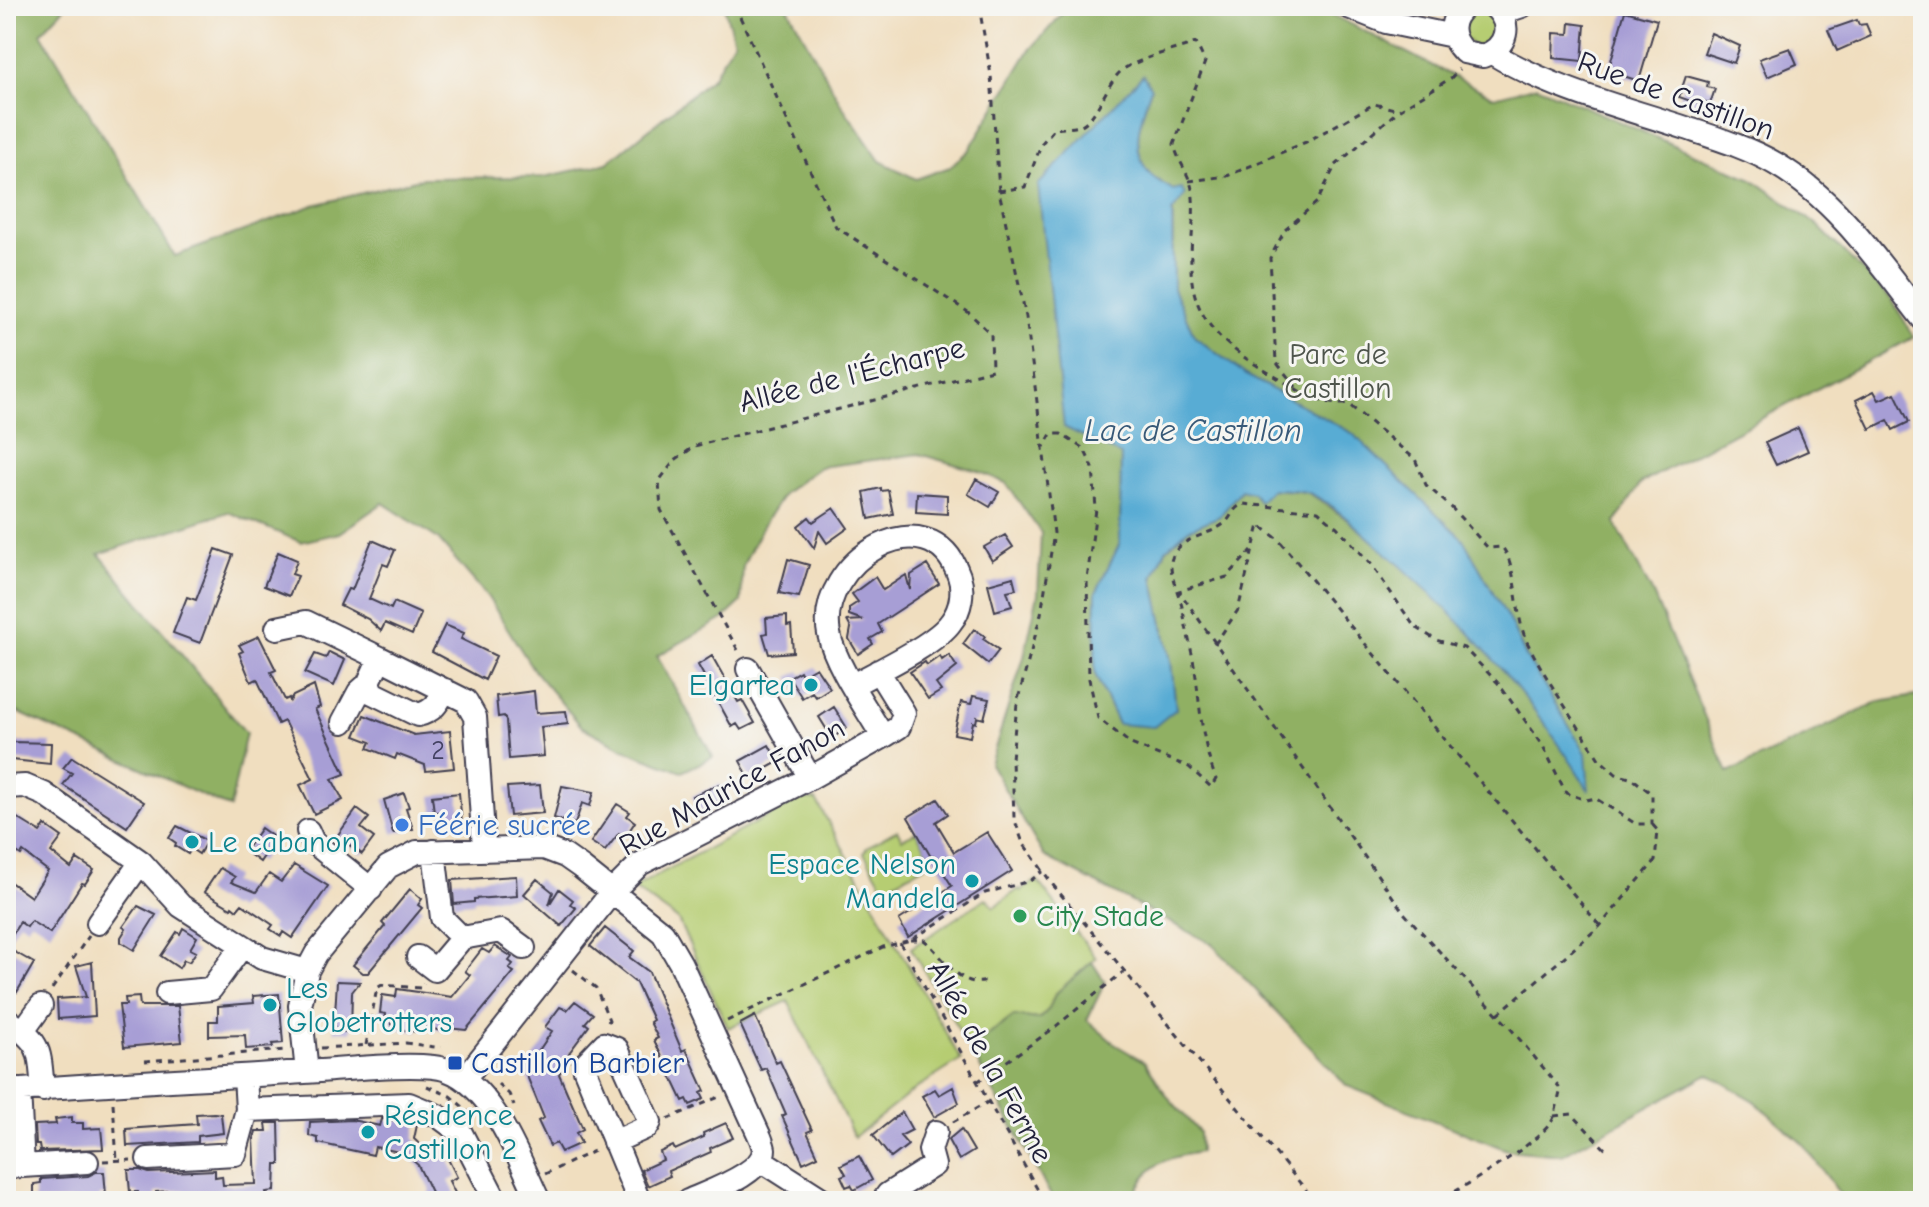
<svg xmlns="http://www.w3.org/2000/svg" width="1929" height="1207" font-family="'Comic Neue',sans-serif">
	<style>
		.green { fill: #b6cd72; stroke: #6c7856; stroke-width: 2 }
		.forest { fill: #90b064; stroke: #596950; stroke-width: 2; fill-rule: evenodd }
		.water { fill: #59acd4; stroke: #3e6788; stroke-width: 2 }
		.building { fill: #a79ed5 }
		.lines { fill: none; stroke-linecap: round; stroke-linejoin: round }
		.minor-casing { stroke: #413e4f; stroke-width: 26 }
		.path { stroke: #413e4f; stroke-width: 3; stroke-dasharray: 6 6; stroke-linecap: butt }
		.minor { stroke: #fff; stroke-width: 22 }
		.culture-dot { fill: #0f9aa8; stroke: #f6f6f2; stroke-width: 3 }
		.shop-dot { fill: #3f7fe0; stroke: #f6f6f2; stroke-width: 3 }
		.leisure-dot { fill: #2e9e5b; stroke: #f6f6f2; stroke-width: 3 }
		.transit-dot { fill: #1a4fb4; stroke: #f6f6f2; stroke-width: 3 }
		.labels { text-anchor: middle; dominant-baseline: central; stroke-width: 6; stroke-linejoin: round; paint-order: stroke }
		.number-label { font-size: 26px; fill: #434162 }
		.street-label { font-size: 30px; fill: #22223b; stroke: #f6f6f2 }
		.park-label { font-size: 30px; fill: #4e554c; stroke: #f6f6f2 }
		.culture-label { font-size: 30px; fill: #0d838f; stroke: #f6f6f2; text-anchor: start }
		.shop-label { font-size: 30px; fill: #366cbe; stroke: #f6f6f2; text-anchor: start }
		.leisure-label { font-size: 30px; fill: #27864d; stroke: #f6f6f2; text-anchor: start }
		.transit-label { font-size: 30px; fill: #164399; stroke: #f6f6f2; text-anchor: start }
		.water-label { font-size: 32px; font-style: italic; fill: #385978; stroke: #f6f6f2 }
	</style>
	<rect width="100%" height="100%" fill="#f6f6f2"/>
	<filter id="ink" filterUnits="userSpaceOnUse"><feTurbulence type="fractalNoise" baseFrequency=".0125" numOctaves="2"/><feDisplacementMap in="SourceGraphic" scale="16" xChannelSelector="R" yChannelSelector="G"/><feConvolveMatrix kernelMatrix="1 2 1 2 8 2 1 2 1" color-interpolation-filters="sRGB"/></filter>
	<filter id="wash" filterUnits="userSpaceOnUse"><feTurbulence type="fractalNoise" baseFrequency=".006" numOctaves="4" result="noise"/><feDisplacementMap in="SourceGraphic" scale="32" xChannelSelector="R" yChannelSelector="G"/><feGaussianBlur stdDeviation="1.8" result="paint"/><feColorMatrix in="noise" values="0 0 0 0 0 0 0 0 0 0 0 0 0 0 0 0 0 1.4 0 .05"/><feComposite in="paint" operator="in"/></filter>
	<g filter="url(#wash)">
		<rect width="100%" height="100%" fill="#f0debf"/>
		<path class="green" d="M 1480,10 L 1489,13 L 1495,20 L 1493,39 L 1476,47 L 1461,36 L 1462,17 L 1470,11 Z
			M 800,799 L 816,800 L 961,1060 L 917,1088 L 854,1137 L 788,1001 L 728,1028 L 678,920 L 633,888 Z
			M 897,830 L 902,839 L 916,832 L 931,857 L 924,861 L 926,865 L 884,888 L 864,853 L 867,847 Z
			M 1037,880 L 1096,958 L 1055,994 L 1049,1009 L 1039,1019 L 1014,1016 L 970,1049 L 911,948 L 986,898 L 994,907 L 1019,889 L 1021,891 Z"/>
		<path class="forest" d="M 6,6 L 66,6 L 41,33 L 175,256 L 314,205 L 423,178 L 544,177 L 607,163 L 712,78 L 734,41 L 724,6 L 787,6 L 841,104 L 880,161 L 916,179 L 950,167 L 969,150 L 1029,51 L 1069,6 L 1315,6 L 1494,97 L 1537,86 L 1752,179 L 1816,224 L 1892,300 L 1914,337 L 1641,483 L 1615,523 L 1653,594 L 1728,773 L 1878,702 L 1923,695 L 1923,1201 L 1845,1201 L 1803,1144 L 1753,1100 L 1708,1074 L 1562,1155 L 1507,1150 L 1347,1086 L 1212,944 L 1044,856 L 990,764 L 1024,657 L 1038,594 L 1041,533 L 1006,483 L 978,471 L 919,454 L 820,467 L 784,493 L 762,527 L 743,565 L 741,602 L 723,619 L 657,656 L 713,757 L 682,772 L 630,752 L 582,727 L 535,672 L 487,596 L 438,539 L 383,503 L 339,533 L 301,542 L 228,512 L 99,554 L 246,733 L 230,808 L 6,707 ZM 1143,75 L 1151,89 C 1141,117 1128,150 1151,175 C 1157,181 1166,185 1173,190 L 1173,289 L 1195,337 L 1246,375 L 1352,433 L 1463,539 L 1511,624 L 1589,789 L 1566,752 L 1506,673 L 1432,592 L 1348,520 L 1307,492 L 1272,489 L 1253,493 L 1241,490 L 1220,516 L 1187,530 L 1166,550 L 1153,577 L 1171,662 L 1176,709 L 1118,724 L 1095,674 L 1096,593 L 1120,543 L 1121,455 L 1095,128 Z
			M 1092,962 L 1105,982 L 1087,1020 L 1116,1045 L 1145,1062 L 1167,1096 L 1199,1132 L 1200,1152 C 1159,1159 1149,1164 1131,1201 L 1054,1201 L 970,1049 L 1014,1016 L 1039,1019 L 1049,1009 L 1055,994 Z"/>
		<path class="water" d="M 1143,75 L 1151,88 C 1141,117 1128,150 1151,175 C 1157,181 1166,185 1173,190 L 1181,188 L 1185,195 L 1172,212 L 1173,289 L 1195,337 L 1246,375 L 1352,433 L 1463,539 L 1511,624 L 1526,657 L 1586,753 L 1589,791 C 1533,697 1460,616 1377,545 C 1358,528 1332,503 1309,493 C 1299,489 1283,490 1272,489 L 1259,502 L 1253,493 L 1241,490 L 1220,516 L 1187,530 L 1166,549 L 1153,577 L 1171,662 L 1176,709 L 1154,727 L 1118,724 L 1095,674 L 1096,593 L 1120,543 L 1121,455 L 1064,427 L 1038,185 Z"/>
		<g id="blocks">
			<path class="building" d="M 1625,11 L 1657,20 L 1639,81 L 1608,71 Z
				M 1857,20 L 1859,25 L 1866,24 L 1871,36 L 1837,51 L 1828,30 Z
				M 1570,23 L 1585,25 L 1582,61 L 1553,58 L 1554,33 L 1569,34 Z
				M 1711,33 L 1740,46 L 1734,63 L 1704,53 Z
				M 1790,48 L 1797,64 L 1767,77 L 1759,59 Z
				M 1686,76 L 1708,82 L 1707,87 L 1715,89 L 1710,104 L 1703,101 L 1702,105 L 1679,97 Z
				M 1874,391 L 1879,400 L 1895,393 L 1909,422 L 1893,430 L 1888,420 L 1870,429 L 1856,400 Z
				M 1798,428 L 1808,451 L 1776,465 L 1765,443 Z
				M 976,479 L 999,492 L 990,507 L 968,494 Z
				M 881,488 L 881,491 L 888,490 L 893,514 L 869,519 L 864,492 Z
				M 917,493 L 947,495 L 947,514 L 916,512 Z
				M 834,508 L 848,528 L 827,543 L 819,531 L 814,548 L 798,526 L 809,517 L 813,522 Z
				M 1005,535 L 1013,547 L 992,561 L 984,547 Z
				M 372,540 L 395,550 L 388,566 L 383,564 L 369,599 L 391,609 L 394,602 L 421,614 L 412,635 L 385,623 L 381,631 L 368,619 L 340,605 L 348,589 L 352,590 Z
				M 216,549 L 233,555 L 200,643 L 173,633 L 187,597 L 196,600 Z
				M 278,552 L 297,560 L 292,574 L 298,576 L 289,596 L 264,586 Z
				M 788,559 L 809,565 L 799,597 L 779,593 Z
				M 927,565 L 939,584 L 878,624 L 882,632 L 870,639 L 873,644 L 858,654 L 849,639 L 851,628 L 847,621 L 863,620 L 849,615 L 849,608 L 858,602 L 852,594 L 875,577 L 883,590 L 906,575 L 910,590 L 911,575 Z
				M 1013,577 L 1016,589 L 1007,591 L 1012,606 L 995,611 L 988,584 Z
				M 787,616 L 787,626 L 791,625 L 793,652 L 769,654 L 763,634 L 767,633 L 766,618 Z
				M 445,625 L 464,633 L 461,639 L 496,656 L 485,680 L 432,652 Z
				M 974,629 L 985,636 L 983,639 L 999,650 L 988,664 L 963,644 Z
				M 259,636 L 276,670 L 271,672 L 285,700 L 289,698 L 290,701 L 293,696 L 314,686 L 320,707 L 315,709 L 345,774 L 332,779 L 343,800 L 314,814 L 300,785 L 313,779 L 284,721 L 278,724 L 257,679 L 251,682 L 239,653 L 243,651 L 239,645 Z
				M 329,652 L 345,660 L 334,686 L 305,673 L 315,654 L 326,658 Z
				M 949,655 L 957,667 L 936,684 L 941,691 L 928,699 L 910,672 L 925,662 L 927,665 L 940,656 L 942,660 Z
				M 712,656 L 738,702 L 742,700 L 755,723 L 741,730 L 737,724 L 732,727 L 698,665 Z
				M 816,667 L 830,688 L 816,697 L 812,692 L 802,698 L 789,677 L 800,671 L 802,675 Z
				M 534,691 L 536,713 L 566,711 L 568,724 L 541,727 L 544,756 L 509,759 L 506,721 L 504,716 L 498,717 L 496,696 Z
				M 973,696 L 989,699 L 984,719 L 977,717 L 976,723 L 973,722 L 970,737 L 954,734 L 961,702 L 971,704 Z
				M 834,707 L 847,728 L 832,738 L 819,717 Z
				M 364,715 L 414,735 L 450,731 L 454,768 L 426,771 L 425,765 L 397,754 L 395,759 L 368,748 L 371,742 L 355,736 Z
				M 12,742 L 51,743 L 50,764 L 12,760 Z
				M 769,745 L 778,762 L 749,778 L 740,761 Z
				M 72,757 L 144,802 L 127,827 L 63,785 L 72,773 L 63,768 Z
				M 720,784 L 727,798 L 698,811 L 692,796 Z
				M 540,785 L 543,813 L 510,816 L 507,787 Z
				M 562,786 L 594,792 L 590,806 L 582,803 L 575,824 L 554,818 Z
				M 404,793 L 409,807 L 406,808 L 413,829 L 393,833 L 384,800 Z
				M 459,793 L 462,823 L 443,823 L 442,812 L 434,812 L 432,796 Z
				M 938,799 L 948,814 L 936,822 L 954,852 L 987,832 L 1012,871 L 908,937 L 899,920 L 952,886 L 933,856 L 931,857 L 908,817 Z
				M 617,804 L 630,812 L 627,816 L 635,822 L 625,837 L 619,833 L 605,851 L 591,842 Z
				M 357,809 L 369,818 L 361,828 L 374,838 L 362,854 L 337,836 Z
				M 6,811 L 40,832 L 45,825 L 62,837 L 51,852 L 71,868 L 77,859 L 94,870 L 85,884 L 82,883 L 50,933 L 31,921 L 27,927 L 20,922 L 6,944 L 6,879 L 31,897 L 48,871 L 23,852 L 21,855 L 7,845 L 12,838 L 6,834 Z
				M 177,826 L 207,841 L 199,854 L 191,849 L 188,854 L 175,846 L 176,843 L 169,838 Z
				M 261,828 L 272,836 L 268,841 L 272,844 L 260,862 L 245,851 Z
				M 294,865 L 328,886 L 292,938 L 283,932 L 281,936 L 270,929 L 273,925 L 242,904 L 237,910 L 232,906 L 231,908 L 204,892 L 220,868 L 235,877 L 231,882 L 256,892 L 269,874 L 281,882 Z
				M 516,876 L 517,896 L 474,899 L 474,902 L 454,904 L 452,880 Z
				M 537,879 L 553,892 L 549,905 L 559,889 L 573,900 L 570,904 L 576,908 L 561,926 L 524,894 Z
				M 410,889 L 422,899 L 418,905 L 422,908 L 368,973 L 363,973 L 353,965 L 385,926 L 382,923 Z
				M 138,906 L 156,915 L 134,950 L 121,942 L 121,937 L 126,929 L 123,927 Z
				M 183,928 L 197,937 L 190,949 L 196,952 L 189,962 L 184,960 L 179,968 L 161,956 L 177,932 L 180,934 Z
				M 605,928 L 634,951 L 629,957 L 649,972 L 682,1051 L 686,1049 L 705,1091 L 701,1093 L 704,1099 L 690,1105 L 687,1099 L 683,1101 L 654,1040 L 658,1038 L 650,1022 L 653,1020 L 636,983 L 590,946 Z
				M 495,946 L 512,957 L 509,961 L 513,964 L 509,969 L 514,972 L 466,1030 L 448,1028 L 447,1032 L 419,1026 L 418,1032 L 392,1028 L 392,1021 L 385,1019 L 386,1014 L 380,1013 L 382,995 L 396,997 L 397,989 L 452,997 L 470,975 L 465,971 L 482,949 L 489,953 Z
				M 6,947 L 34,963 L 17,992 L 6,985 Z
				M 92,962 L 95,1016 L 58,1019 L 57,999 L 86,997 L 76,966 Z
				M 337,981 L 360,982 L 352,992 L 351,1032 L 334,1031 Z
				M 279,994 L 283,1043 L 272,1044 L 273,1047 L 246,1049 L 245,1035 L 209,1036 L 209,1021 L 218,1021 L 218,1006 L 254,1003 L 253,996 Z
				M 139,997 L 140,1006 L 178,1006 L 182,1042 L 124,1047 L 119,1005 L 126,1005 L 125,998 Z
				M 575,1001 L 593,1014 L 585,1023 L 589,1026 L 569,1053 L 571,1055 L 559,1074 L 583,1129 L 576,1133 L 581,1143 L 561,1152 L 556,1143 L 550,1146 L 538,1121 L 544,1118 L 525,1071 L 552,1031 L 545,1027 L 560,1007 L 567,1010 Z
				M 755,1016 L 776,1063 L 780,1061 L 812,1130 L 807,1132 L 818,1156 L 803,1163 L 782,1116 L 786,1114 L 766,1068 L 761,1070 L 740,1024 Z
				M 953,1087 L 959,1103 L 934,1117 L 922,1096 L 935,1089 L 939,1095 Z
				M 902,1112 L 912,1130 L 900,1136 L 908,1145 L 891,1158 L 873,1135 Z
				M 214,1113 L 221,1114 L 223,1133 L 198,1136 L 198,1142 L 127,1146 L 126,1129 L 197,1124 L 196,1114 Z
				M 72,1117 L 72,1123 L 83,1123 L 83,1129 L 101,1128 L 103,1149 L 40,1151 L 39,1145 L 36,1145 L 35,1125 L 56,1124 L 55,1119 Z
				M 382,1119 L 403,1121 L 417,1125 L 414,1139 L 428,1152 L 441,1145 L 457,1177 L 449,1181 L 459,1201 L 414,1201 L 431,1192 L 418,1165 L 404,1153 L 375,1147 L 373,1155 L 318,1143 L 318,1138 L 309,1136 L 310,1122 L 352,1120 L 380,1126 Z
				M 266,1123 L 279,1123 L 280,1164 L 276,1164 L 275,1191 L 266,1192 L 268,1201 L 224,1201 L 224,1197 L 194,1196 L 194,1193 L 185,1194 L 185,1190 L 156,1192 L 156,1197 L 138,1198 L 138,1192 L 130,1192 L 128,1170 L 140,1170 L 149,1173 L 215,1170 L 215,1177 L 222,1176 L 223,1185 L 256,1184 L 254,1139 L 256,1131 L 267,1131 Z
				M 726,1123 L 733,1138 L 710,1148 L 711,1152 L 668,1171 L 670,1176 L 648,1186 L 641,1170 L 663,1160 L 660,1152 L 673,1146 L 675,1150 L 704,1137 L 703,1133 Z
				M 961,1129 L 974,1151 L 959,1160 L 948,1140 Z
				M 859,1156 L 872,1180 L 854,1190 L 851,1185 L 846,1187 L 841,1176 L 846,1174 L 841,1165 Z
				M 96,1172 L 104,1172 L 106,1195 L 100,1195 L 99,1200 L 34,1201 L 34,1184 L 41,1183 L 41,1179 L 88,1176 Z"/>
		</g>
	</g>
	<g filter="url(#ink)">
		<use href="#blocks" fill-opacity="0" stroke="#413e4f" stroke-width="2"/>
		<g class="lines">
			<defs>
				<path id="minor" d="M 1346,6 L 1386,22 L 1453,36
					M 1465,6 C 1448,20 1449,37 1464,52 L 1483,56 C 1507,48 1514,23 1493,6
					M 1501,13 L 1522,6
					M 1492,53 C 1551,89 1621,107 1686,128 C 1716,138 1749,148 1776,164 C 1837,200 1880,264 1923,319
					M 277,628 L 306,622 L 380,658
					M 748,669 L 810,778
					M 853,685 C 878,671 936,644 951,622 C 961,610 964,590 959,576 C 930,492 815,562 829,634 C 835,664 867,709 883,737 L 899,727 L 904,713 L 878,671
					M 445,690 C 438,703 434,711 418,715 L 371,692 L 368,684 L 380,658 L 466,701 L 475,717 L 484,848
					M 343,722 L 359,692 L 368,684
					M 6,787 L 25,786 L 44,794 L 141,862 L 181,906 L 262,958 L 307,971
					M 308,831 L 313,842 L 371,889
					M 434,851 L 442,918 L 462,938
					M 98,923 L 141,862
					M 418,957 L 435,970 L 462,938 L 501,931 L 524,948
					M 167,993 L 211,989 L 242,946
					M 6,1019 C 42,1044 39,1048 43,1090
					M 23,1031 L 41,1006
					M 473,1068 L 612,892 L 640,864 L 810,778 L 883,737
					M 307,1072 L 300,1006 L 307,971 L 316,954 L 388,867 L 417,852 L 544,848 L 565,856 L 582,868 L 663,933 L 681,964 L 760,1137 C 761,1139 764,1148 764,1149 C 764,1174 707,1192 688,1201
					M 19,1090 L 23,1166
					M 6,1091 C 111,1083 216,1078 320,1071 C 348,1069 425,1061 447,1070 C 494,1087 519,1160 539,1201
					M 247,1110 L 409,1104 L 438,1116 L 461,1133 L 496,1201
					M 614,1142 L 647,1127 L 650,1122 L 617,1049 L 604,1044 L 584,1065 L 585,1070 L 639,1201
					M 148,1159 L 235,1154 L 247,1110 L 245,1076
					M 761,1160 L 825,1201
					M 6,1167 L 87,1162
					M 883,1201 L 888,1194 L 934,1165 L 930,1150 L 936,1132"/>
			</defs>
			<use href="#minor" class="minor-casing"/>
			<path class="path" d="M 735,6 L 836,227 L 968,312 L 991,334 L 992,370 L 695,446 L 675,460 L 659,481 L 661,510 L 739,652
				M 979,6 L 991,75 L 999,191 L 1026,317 L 1054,533 L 1041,614 L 1017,703 L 1012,759 L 1014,818 L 1023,843 L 1053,885 L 1315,1201
				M 1539,12 L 1558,6
				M 1189,181 L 1227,176 L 1306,142 L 1374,104 L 1399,110
				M 999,191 L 1025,187 L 1042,143 L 1054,129 C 1062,128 1071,128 1079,126 C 1097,120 1105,86 1120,72 C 1132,60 1178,49 1196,43 L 1205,62 L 1174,144 C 1177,160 1189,173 1192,189 C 1196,215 1190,241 1191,268 C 1192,324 1231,351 1276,377 C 1302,392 1317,405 1348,404 L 1415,459 L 1426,485 L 1451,507 L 1488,548 L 1502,547 C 1518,566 1514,615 1527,642 C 1547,682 1575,720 1599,759 L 1616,774 L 1633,779 L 1652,794 L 1652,824 L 1636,824 L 1595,798 L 1586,800 L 1566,793 L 1542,744 L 1498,683 L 1464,648 L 1436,640 L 1414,626 L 1371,564 L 1337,527 L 1318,511 L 1243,504 C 1233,508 1233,514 1227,521 C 1211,537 1180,535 1172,558 C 1167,571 1180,595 1183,611 C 1187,633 1193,655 1196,677 C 1201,715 1202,743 1216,779 L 1211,787 L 1189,767 L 1131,744 L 1098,718 L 1089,679 L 1087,580 L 1096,509 L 1093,468 L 1084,449 L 1061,434 L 1051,434 L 1044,447
				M 1296,387 L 1276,362 L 1270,258 L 1285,230 L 1317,202 L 1335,166 L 1399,110 L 1451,78 L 1459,69
				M 1252,550 L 1227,577 L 1179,591 L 1404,913 L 1511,1029 L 1561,1089 C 1558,1099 1557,1110 1553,1119 C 1544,1140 1460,1190 1437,1201
				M 1215,644 L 1238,610 L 1259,525 L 1278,539 L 1600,926
				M 911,940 L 924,940 C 943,955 961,992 989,980
				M 900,943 L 1044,1201
				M 573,970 L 596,988 L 609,1020 L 607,1025
				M 52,989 L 89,936
				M 1498,1014 L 1600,926 L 1655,861 L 1658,831 L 1652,824
				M 727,1021 L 883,947 L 911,940 L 985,893 L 1030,881 L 1043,871
				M 366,1045 L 377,988 L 382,985 L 421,988 L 423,983
				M 321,1048 L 406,1043 L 441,1048
				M 145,1061 L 285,1050
				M 977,1082 L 1050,1031 L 1123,972
				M 498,1084 L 509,1094 L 514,1106
				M 427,1086 L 450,1096 L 468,1111
				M 113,1103 L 117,1160
				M 1554,1116 L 1572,1114 L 1605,1149
				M 668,1119 L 719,1097
				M 953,1122 L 988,1102
				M 103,1161 L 131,1160
				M 545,1174 L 596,1150"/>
			<use href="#minor" class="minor"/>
		</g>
	</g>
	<g class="culture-dot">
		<circle cx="811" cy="685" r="8"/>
		<circle cx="192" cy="842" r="8"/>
		<circle cx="972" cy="881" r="8"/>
		<circle cx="270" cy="1005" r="8"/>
		<circle cx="368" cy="1132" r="8"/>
	</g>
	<circle class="shop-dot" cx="402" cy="825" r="8"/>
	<circle class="leisure-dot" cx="1020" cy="916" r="8"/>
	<rect class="transit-dot" x="447" y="1055" width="16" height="16" rx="4"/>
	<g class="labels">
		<g class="number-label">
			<text x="438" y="751">2</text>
		</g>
		<g class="street-label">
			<text transform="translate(1676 96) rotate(20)">Rue de Castillon</text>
			<text transform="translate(852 375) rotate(-14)">Allée de l'Écharpe</text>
			<text transform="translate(732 787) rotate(-29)">Rue Maurice Fanon</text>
			<text transform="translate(990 1062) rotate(61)">Allée de la Ferme</text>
		</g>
		<g class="park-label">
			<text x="1338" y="354">Parc de<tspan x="1338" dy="34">Castillon</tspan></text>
		</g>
		<g class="culture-label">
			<text x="795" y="685" text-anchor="end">Elgartea</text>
			<text x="208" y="842">Le cabanon</text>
			<text x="956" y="864" text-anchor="end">Espace Nelson<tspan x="956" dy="34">Mandela</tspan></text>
			<text x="286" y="988">Les<tspan x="286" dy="34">Globetrotters</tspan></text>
			<text x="384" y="1115">Résidence<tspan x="384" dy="34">Castillon 2</tspan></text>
		</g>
		<g class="shop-label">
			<text x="418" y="825">Féérie sucrée</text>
		</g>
		<g class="leisure-label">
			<text x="1036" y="916">City Stade</text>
		</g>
		<g class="transit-label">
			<text x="471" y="1063">Castillon Barbier</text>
		</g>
		<g class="water-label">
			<text x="1193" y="430">Lac de Castillon</text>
		</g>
	</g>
	<rect width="1929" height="1207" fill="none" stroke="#f6f6f2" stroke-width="32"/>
</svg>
